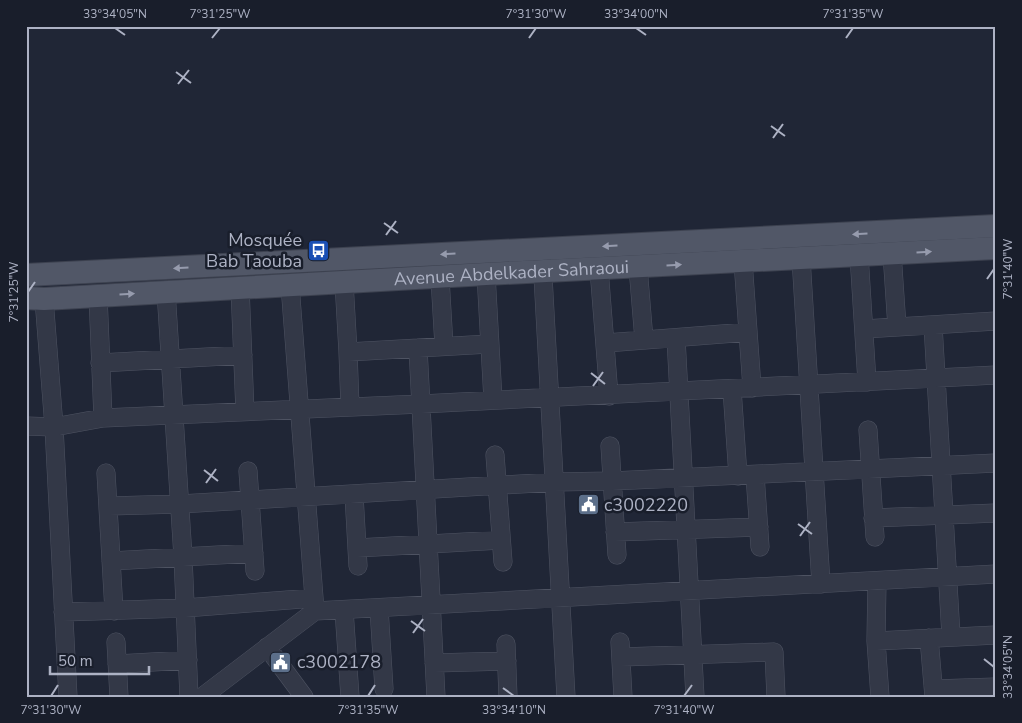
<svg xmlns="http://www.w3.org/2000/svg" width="1022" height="723" font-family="'Nunito Sans',sans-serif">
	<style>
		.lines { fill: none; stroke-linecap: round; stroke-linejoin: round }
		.minor-casing { stroke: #4e5362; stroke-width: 19 }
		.major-casing { stroke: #3d4250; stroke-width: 24 }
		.minor { stroke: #333847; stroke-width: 18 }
		.major { stroke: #515767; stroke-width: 22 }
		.oneway { fill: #969bad }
		.ticks { fill: none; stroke: #adb2c4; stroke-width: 2 }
		.labels { text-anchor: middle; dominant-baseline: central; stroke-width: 5; stroke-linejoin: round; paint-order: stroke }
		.poi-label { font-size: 18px; fill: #adb2c4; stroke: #191e2b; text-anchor: start }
		.street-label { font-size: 18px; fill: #adb2c4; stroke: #191e2b }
		.neatline { fill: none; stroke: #adb2c4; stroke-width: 2 }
		.ticks-label { font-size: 12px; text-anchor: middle; fill: #adb2c4 }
	</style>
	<rect width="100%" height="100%" fill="#202636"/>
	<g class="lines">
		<defs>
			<path id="minor" d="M 892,253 L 897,327
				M 859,255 L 867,382
				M 542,258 L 566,697
				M 801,258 L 821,584
				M 743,261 L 752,388
				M 638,267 L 644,340
				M 599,269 L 609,396
				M 486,274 L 493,400
				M 440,278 L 444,346
				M 344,282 L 348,352 L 350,406
				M 290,285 L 315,611
				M 240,287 L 245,412
				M 166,291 L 183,557 L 189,697
				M 98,295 L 103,418
				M 44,299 L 54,427 L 68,697
				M 933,325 L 951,636
				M 864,329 L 996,321
				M 676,338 L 695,697
				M 606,343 L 748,332
				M 418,348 L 436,697
				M 348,352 L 489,344
				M 100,363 L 243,355
				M 732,389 L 738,476
				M 26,426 L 54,427 L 103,418 L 421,404 L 996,375
				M 868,430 L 875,537
				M 610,446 L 617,555
				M 495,455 L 503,562
				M 248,471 L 255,571
				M 106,473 L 114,611
				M 755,475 L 760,547
				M 354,495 L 358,566
				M 109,506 L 180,504 L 554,482 L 612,481 L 996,463
				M 873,518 L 996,513
				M 615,532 L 759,527
				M 357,548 L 501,540
				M 111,561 L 254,553
				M 877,581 L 876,641 L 880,697
				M 379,608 L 384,689
				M 344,610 L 350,697
				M 63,612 L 185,608 L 314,598
				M 929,638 L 934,697
				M 876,641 L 996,635
				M 116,642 L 119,697
				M 620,642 L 623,697
				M 506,644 L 508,697
				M 267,647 L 304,697
				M 621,657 L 774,652 L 776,697
				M 434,663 L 507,661
				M 117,664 L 188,660
				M 934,689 L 996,687
				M 202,697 L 315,611 L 996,574"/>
			<g id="major">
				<path d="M 26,275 L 996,226"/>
				<path id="s1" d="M 26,298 L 44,299 L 486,274 L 996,248"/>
			</g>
		</defs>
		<use href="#minor" class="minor-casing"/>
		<use href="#major" class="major-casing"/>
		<use href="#minor" class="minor"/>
		<use href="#major" class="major"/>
	</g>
	<defs><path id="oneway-solid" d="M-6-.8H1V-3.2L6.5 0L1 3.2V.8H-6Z" transform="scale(1.25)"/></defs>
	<g class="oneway">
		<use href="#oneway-solid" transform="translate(860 234) rotate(177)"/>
		<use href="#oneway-solid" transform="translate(610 246) rotate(177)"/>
		<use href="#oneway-solid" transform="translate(924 252) rotate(-3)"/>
		<use href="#oneway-solid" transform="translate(448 254) rotate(177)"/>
		<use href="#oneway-solid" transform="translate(674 265) rotate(-3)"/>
		<use href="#oneway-solid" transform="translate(181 268) rotate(177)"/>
		<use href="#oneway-solid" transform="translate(127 294) rotate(-3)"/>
	</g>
	<path class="ticks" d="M 115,28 L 125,35M 636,28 L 646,35M 212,38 L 220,28M 529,38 L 536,28M 846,38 L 853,28M 176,72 L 191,83M 178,84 L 189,70M 771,126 L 785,136M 773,138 L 783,124M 384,223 L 398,233M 386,235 L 396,221M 987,279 L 994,269M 28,292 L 35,282M 591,373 L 605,384M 593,386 L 603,372M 204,470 L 218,481M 206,483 L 216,469M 798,524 L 812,534M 800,536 L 810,522M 411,621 L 425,631M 413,633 L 423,619M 984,659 L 994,667M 503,688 L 514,696M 51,696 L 58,685M 368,696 L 375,685M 684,696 L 692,685"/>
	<defs>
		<symbol id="bus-square" viewBox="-11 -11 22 22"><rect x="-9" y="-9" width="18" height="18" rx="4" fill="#1a4fb4" stroke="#191e2b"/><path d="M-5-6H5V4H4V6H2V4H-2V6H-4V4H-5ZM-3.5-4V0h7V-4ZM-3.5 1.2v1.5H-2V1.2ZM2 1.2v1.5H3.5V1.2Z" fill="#fff"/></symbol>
		<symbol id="civic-square" viewBox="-11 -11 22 22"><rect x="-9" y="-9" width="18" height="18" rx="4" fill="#5c6f8a" stroke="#191e2b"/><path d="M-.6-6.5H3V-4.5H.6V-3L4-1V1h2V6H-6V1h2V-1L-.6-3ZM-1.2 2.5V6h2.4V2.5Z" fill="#fff"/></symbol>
	</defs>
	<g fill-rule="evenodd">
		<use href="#bus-square" x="306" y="238" width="25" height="25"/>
		<use href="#civic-square" x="576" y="492" width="25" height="25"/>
		<use href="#civic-square" x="268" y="650" width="25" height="25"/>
	</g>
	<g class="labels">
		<g class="poi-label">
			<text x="302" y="240" text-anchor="end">Mosquée<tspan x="302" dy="21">Bab Taouba</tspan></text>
			<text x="604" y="505">c3002220</text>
			<text x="297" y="662">c3002178</text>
		</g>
		<g class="street-label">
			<text stroke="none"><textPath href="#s1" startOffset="486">Avenue Abdelkader Sahraoui</textPath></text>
		</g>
	</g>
	<rect width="1022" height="723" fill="none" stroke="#191e2b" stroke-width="55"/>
	<path d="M50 666v8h99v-8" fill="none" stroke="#adb2c4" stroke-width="2.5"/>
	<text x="58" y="666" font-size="15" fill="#adb2c4" stroke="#191e2b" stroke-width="4" paint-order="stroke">50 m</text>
	<rect x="28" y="28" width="966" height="668" class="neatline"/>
	<g class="ticks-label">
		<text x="115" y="18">33°34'05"N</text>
		<text x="220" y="18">7°31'25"W</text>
		<text x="536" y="18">7°31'30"W</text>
		<text x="636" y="18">33°34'00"N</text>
		<text x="853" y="18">7°31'35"W</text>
		<text transform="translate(1008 269) rotate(-90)" y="4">7°31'40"W</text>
		<text transform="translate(14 292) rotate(-90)" y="4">7°31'25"W</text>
		<text transform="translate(1008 667) rotate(-90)" y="4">33°34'05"N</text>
		<text x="51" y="714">7°31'30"W</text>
		<text x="368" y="714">7°31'35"W</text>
		<text x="514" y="714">33°34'10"N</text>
		<text x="684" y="714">7°31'40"W</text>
	</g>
</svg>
